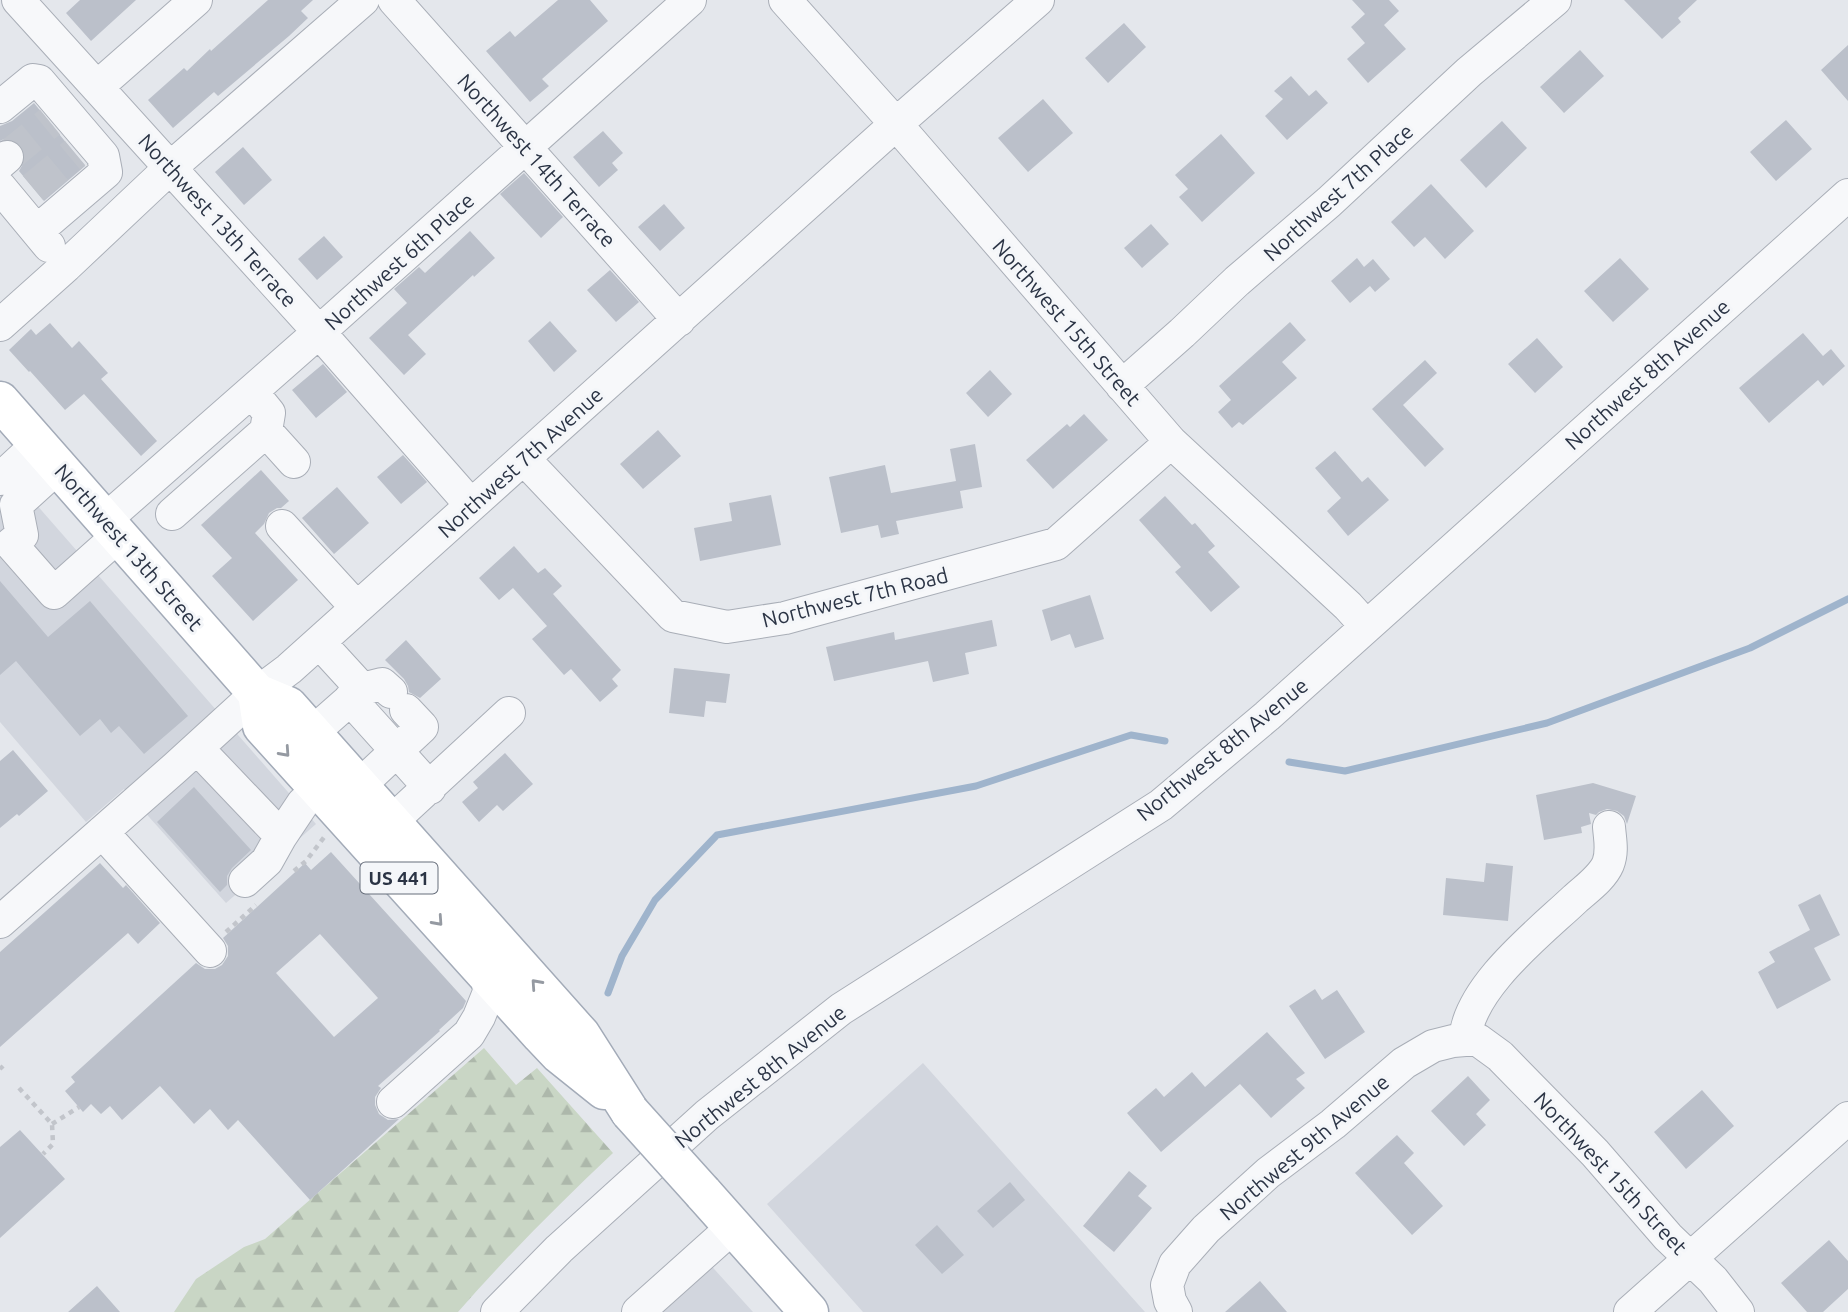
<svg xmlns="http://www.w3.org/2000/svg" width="1848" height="1312" font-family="Ubuntu,sans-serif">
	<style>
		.built { fill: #d2d6de }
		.forest { fill: url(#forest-firs) }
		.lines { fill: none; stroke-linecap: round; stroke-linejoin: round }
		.stream { stroke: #9fb4cc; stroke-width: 7 }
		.building { fill: #bbc0ca; fill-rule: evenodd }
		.minor-tunnel { stroke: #bfc3cb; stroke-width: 32; stroke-dasharray: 32 16; stroke-linecap: butt }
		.minor-casing { stroke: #a9aeb7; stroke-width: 34 }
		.major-casing { stroke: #a3abb8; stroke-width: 41 }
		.path { stroke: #c2c5cb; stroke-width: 4.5; stroke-dasharray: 5 5; stroke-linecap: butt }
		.minor { stroke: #f7f8fa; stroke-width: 32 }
		.major { stroke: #fff; stroke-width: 38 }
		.major-bridge-casing { stroke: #a3abb8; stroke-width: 41; stroke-linecap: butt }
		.major-bridge { stroke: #fff; stroke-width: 38 }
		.oneway { stroke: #959aa2 }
		.labels { text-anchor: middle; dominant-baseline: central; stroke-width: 6; stroke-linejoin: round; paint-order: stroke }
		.shield { fill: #f4f6f9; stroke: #676e7b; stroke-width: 2 }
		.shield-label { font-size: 19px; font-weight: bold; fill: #2b3445 }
		.street-label { font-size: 21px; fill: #2b3445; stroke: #f4f6f9 }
	</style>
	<defs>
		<pattern id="forest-firs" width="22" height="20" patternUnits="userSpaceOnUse" patternTransform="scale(1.75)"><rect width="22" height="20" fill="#c9d6c5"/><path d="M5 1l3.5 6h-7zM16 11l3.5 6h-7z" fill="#adb8ab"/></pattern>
	</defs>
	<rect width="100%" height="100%" fill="#e4e7ec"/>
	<path class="built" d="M 0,463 L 316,824 L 226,903 L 124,789 L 86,822 L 0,722 Z
		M 923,1063 L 1145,1312 L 863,1312 L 767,1204 Z
		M 706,1260 L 753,1312 L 648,1312 Z"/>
	<path class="forest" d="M 484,1048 L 516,1085 L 537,1068 L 613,1153 C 559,1204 507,1256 458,1312 L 174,1312 L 196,1279 L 244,1247 L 265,1239 Z"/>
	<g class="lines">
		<path class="stream" d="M 1289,762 L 1345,771 L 1547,723 L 1750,648 L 1848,599
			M 608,993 L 622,956 L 655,900 L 717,835 L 976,786 L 1131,735 L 1165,741"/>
	</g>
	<path class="building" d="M 80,0 L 136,0 L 91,41 L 66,13 Z
		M 268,0 L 313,0 L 301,11 L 308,18 L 289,36 L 218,96 L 214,92 L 173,128 L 148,100 L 184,68 L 187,71 L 210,49 L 211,51 Z
		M 558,0 L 590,0 L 608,21 L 542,79 L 549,86 L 530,102 L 486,51 L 510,31 L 515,37 Z
		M 1352,0 L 1389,0 L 1399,11 L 1384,25 L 1406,49 L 1368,83 L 1347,59 L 1365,43 L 1351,27 L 1365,14 Z
		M 1624,0 L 1697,0 L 1678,18 L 1681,22 L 1662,39 Z
		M 1124,23 L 1146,47 L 1108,83 L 1085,58 Z
		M 1848,45 L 1848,101 L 1821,70 Z
		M 1580,50 L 1604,76 L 1564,113 L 1540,87 Z
		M 1291,76 L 1309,96 L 1316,90 L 1328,103 L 1287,140 L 1265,116 L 1283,99 L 1274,91 Z
		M 1043,99 L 1073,133 L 1028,172 L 998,138 Z
		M 34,103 L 85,166 L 44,201 L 19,171 L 24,162 L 25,153 L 21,146 L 12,140 L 4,139 L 0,141 L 0,126 L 12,121 Z
		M 1786,120 L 1812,149 L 1776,181 L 1750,152 Z
		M 1502,121 L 1527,148 L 1486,188 L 1460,160 Z
		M 603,131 L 623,153 L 612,163 L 618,170 L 599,187 L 573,157 Z
		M 1221,134 L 1255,173 L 1202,222 L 1179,197 L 1188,189 L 1175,175 Z
		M 243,147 L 272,180 L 244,205 L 215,172 Z
		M 524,173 L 563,217 L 541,238 L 500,194 Z
		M 1431,184 L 1474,231 L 1445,259 L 1425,237 L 1414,247 L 1391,222 Z
		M 664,204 L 685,228 L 660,251 L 638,227 Z
		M 1151,224 L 1169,244 L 1142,268 L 1124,248 Z
		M 470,231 L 495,258 L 474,277 L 473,275 L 408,335 L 426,354 L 404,375 L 369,338 L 407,303 L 394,289 L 419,267 L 425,273 Z
		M 324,236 L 343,257 L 317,280 L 298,259 Z
		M 1357,258 L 1364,267 L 1373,259 L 1390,279 L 1375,292 L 1370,286 L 1350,303 L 1331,281 Z
		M 1620,258 L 1649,289 L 1613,322 L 1584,291 Z
		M 610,270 L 639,302 L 616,322 L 587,290 Z
		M 550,321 L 577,351 L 554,372 L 528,341 Z
		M 1290,322 L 1306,340 L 1282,362 L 1297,378 L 1243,425 L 1239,422 L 1232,428 L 1218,412 L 1231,400 L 1219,386 Z
		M 50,323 L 72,348 L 79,341 L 108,373 L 101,379 L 157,441 L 141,456 L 84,394 L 65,410 L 30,371 L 29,372 L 9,350 L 31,329 L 36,335 Z
		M 1803,333 L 1823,356 L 1831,349 L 1845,366 L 1823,386 L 1818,380 L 1769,423 L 1739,388 Z
		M 1537,338 L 1563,367 L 1535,393 L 1508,364 Z
		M 1425,360 L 1437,373 L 1403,405 L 1444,449 L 1425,467 L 1372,409 Z
		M 323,364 L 347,392 L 316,418 L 292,390 Z
		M 990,370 L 1012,394 L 988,417 L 966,393 Z
		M 1084,414 L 1108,440 L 1053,489 L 1026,460 L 1067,424 L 1070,427 Z
		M 658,430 L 681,456 L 643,489 L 620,464 Z
		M 975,444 L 982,487 L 960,491 L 963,508 L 896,521 L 899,534 L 881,538 L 878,525 L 841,533 L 829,477 L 885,465 L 891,493 L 956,481 L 950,449 Z
		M 1335,451 L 1362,482 L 1368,477 L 1389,500 L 1348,536 L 1327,511 L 1341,498 L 1315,468 Z
		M 403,455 L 427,482 L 401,504 L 377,477 Z
		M 261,470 L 289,501 L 281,508 L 277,508 L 269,513 L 264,524 L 255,533 L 298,580 L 253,621 L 212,576 L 232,558 L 201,525 Z
		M 337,487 L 369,523 L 334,554 L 302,518 Z
		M 771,495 L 781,545 L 700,561 L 694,528 L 732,521 L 729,503 Z
		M 1165,496 L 1192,525 L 1195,523 L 1215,546 L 1208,552 L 1240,587 L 1211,612 L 1175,572 L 1181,567 L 1139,520 Z
		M 514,546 L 538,573 L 545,568 L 562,586 L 553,594 L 621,670 L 612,679 L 618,686 L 600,702 L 571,669 L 564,675 L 532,639 L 547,626 L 513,588 L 499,600 L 479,578 Z
		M 0,581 L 48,637 L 90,601 L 188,716 L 144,754 L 119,726 L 111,733 L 100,719 L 80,736 L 16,661 L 0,675 Z
		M 1090,595 L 1104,639 L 1075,648 L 1070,634 L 1051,641 L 1042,610 Z
		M 992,620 L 997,646 L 965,653 L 969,674 L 933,682 L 928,661 L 834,681 L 826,647 L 894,632 L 895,640 Z
		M 406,640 L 441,679 L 420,698 L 409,692 L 408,686 L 404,679 L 385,660 Z
		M 674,668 L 730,674 L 726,703 L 706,701 L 704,717 L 669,713 Z
		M 13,750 L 48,791 L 19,816 L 17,814 L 0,828 L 0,761 Z
		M 505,753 L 533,784 L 503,811 L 497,805 L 479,822 L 462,802 L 478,788 L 473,782 Z
		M 1593,783 L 1636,796 L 1627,824 L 1624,816 L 1617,811 L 1607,809 L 1599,812 L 1596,815 L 1589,813 L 1591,824 L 1581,827 L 1582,833 L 1544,840 L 1536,795 Z
		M 194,787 L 251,850 L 232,868 L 227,876 L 227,885 L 220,892 L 157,822 Z
		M 331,852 L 466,1001 L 463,1008 L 439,1030 L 440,1031 L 378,1086 L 381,1088 L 375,1097 L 375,1105 L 379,1114 L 388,1120 L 399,1119 L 310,1200 L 238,1120 L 228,1130 L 210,1109 L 194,1124 L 160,1086 L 122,1120 L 110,1106 L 101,1114 L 91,1104 L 83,1112 L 65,1091 L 75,1082 L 71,1077 L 196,963 L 205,969 L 215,969 L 222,965 L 228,956 L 228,946 L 223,938 L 305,863 L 311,870 ZM 320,934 L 378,998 L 334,1037 L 276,973 Z
		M 100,863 L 123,888 L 126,885 L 160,923 L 138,944 L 128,933 L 0,1047 L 0,952 Z
		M 1486,863 L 1513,866 L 1508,921 L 1443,915 L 1446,878 L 1484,882 Z
		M 1820,894 L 1840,935 L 1814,948 L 1831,980 L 1777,1009 L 1758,972 L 1775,962 L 1769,952 L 1810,930 L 1798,905 Z
		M 1315,989 L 1322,1000 L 1337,990 L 1365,1032 L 1325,1059 L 1289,1006 Z
		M 1267,1032 L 1305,1073 L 1296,1079 L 1305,1088 L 1271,1118 L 1240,1084 L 1161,1152 L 1127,1113 L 1156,1088 L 1164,1097 L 1192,1072 L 1205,1087 Z
		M 1468,1076 L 1490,1100 L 1476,1114 L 1486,1125 L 1464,1146 L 1431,1111 Z
		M 1702,1090 L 1734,1126 L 1686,1169 L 1654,1132 Z
		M 20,1130 L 65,1179 L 0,1238 L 0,1147 Z
		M 1397,1135 L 1414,1153 L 1404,1163 L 1443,1206 L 1412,1235 L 1355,1173 Z
		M 1129,1171 L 1147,1186 L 1138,1196 L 1152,1208 L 1114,1252 L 1083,1226 Z
		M 1010,1182 L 1025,1200 L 993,1228 L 977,1211 Z
		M 937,1225 L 964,1255 L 942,1274 L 915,1245 Z
		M 1829,1240 L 1848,1261 L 1848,1289 L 1823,1312 L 1807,1312 L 1781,1283 Z
		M 1260,1281 L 1287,1312 L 1225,1312 Z
		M 97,1286 L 120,1312 L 68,1312 Z"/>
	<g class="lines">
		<path class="minor-tunnel" d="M 7,157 L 50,122
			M 33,188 L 75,153"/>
		<defs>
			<path id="minor" d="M 18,0 L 319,332 L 471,505
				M 394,0 L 679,320
				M 785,0 L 896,124 L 1171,442 L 1348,606 L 1366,626
				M 97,87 L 196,0
				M 0,107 L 33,80 L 39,81 L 103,156 L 106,172 L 37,231
				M 0,163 L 7,157
				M 0,187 L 49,246
				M 0,325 L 66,266 L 170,168 L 363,0
				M 1122,386 L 1182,333 L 1237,281 L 1329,202 L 1469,72 L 1555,0
				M 266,431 L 294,462
				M 524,459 L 673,616 L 727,627 L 785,618 L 1056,544 L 1171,442
				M 58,467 L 16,505 L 22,535 L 11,544 L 54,593 L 118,536
				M 0,479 L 38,444
				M 172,514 L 266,431 L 269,413 L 252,392
				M 105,520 L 319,332 L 690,0
				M 282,526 L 357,608
				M 362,689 L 382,684 L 391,692
				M 350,699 L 430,788
				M 312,733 L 362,689 L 319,642
				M 197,748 L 281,836 L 303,803 L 319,789
				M 359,786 L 422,727 L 406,710
				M 391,822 L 509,713
				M 102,832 L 210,951
				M 245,881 L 267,861 L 281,836
				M 0,922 L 176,767 L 257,693 L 289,669 L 896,124 L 1038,0
				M 1465,1040 C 1468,988 1539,933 1575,899 C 1586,889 1602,878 1608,864 C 1613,851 1610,840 1609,827
				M 393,1102 L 469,1034 L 479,1017 L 489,992 L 487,974
				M 497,1312 L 559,1249 L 707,1115 L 841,1009 L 1161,805 L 1267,716 L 1848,195
				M 638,1312 L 733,1227
				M 1176,1312 L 1170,1301 L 1167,1285 L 1175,1264 L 1206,1229 L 1268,1173 L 1333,1124 L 1404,1063 L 1433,1046 L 1453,1041 L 1465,1040 L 1478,1040 L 1500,1056 L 1595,1153 L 1668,1237 L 1713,1280 L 1738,1312
				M 1630,1312 L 1848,1118"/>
			<path id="major" d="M 0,401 L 257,693 L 288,706 L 581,1035 L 630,1112
				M 257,693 L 262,726 L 541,1035 L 559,1054 L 604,1090
				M 703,1193 L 809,1312"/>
		</defs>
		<use href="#minor" class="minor-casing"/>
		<use href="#major" class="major-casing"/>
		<path class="path" d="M 294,871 L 306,861 L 325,836
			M 226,932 L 256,905
			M 0,1066 L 3,1069
			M 19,1088 L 52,1124 L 53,1144 L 43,1154
			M 52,1124 L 79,1107"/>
		<use href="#minor" class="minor"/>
		<use href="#major" class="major"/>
		<defs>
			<path id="major-bridge" d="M 630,1112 L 703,1193"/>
		</defs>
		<use href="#major-bridge" class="major-bridge-casing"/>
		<use href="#major-bridge" class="major-bridge"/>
	</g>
	<defs><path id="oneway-chevron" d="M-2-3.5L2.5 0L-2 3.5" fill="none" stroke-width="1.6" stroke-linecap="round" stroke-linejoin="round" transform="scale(1.75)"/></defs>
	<g class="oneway">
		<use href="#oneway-chevron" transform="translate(285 752) rotate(48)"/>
		<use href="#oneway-chevron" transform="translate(438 921) rotate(48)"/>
		<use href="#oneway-chevron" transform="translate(536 984) rotate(-132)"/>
	</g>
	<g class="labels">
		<rect class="shield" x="360.5" y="862.5" width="77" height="31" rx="5"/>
		<g class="shield-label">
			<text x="399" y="878">US 441</text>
		</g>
		<g class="street-label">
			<text transform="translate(537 160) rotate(48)">Northwest 14th Terrace</text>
			<text transform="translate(1338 192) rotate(-42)">Northwest 7th Place</text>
			<text transform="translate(218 220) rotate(48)">Northwest 13th Terrace</text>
			<text transform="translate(399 261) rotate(-42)">Northwest 6th Place</text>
			<text transform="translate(1067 322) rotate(49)">Northwest 15th Street</text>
			<text transform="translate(1647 374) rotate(-42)">Northwest 8th Avenue</text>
			<text transform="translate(520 462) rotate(-42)">Northwest 7th Avenue</text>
			<text transform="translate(129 547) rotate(49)">Northwest 13th Street</text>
			<text transform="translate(855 597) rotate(-14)">Northwest 7th Road</text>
			<text transform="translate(1222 749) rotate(-39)">Northwest 8th Avenue</text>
			<text transform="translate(760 1076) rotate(-39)">Northwest 8th Avenue</text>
			<text transform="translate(1304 1147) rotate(-40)">Northwest 9th Avenue</text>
			<text transform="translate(1611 1173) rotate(47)">Northwest 15th Street</text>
		</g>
	</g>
</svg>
